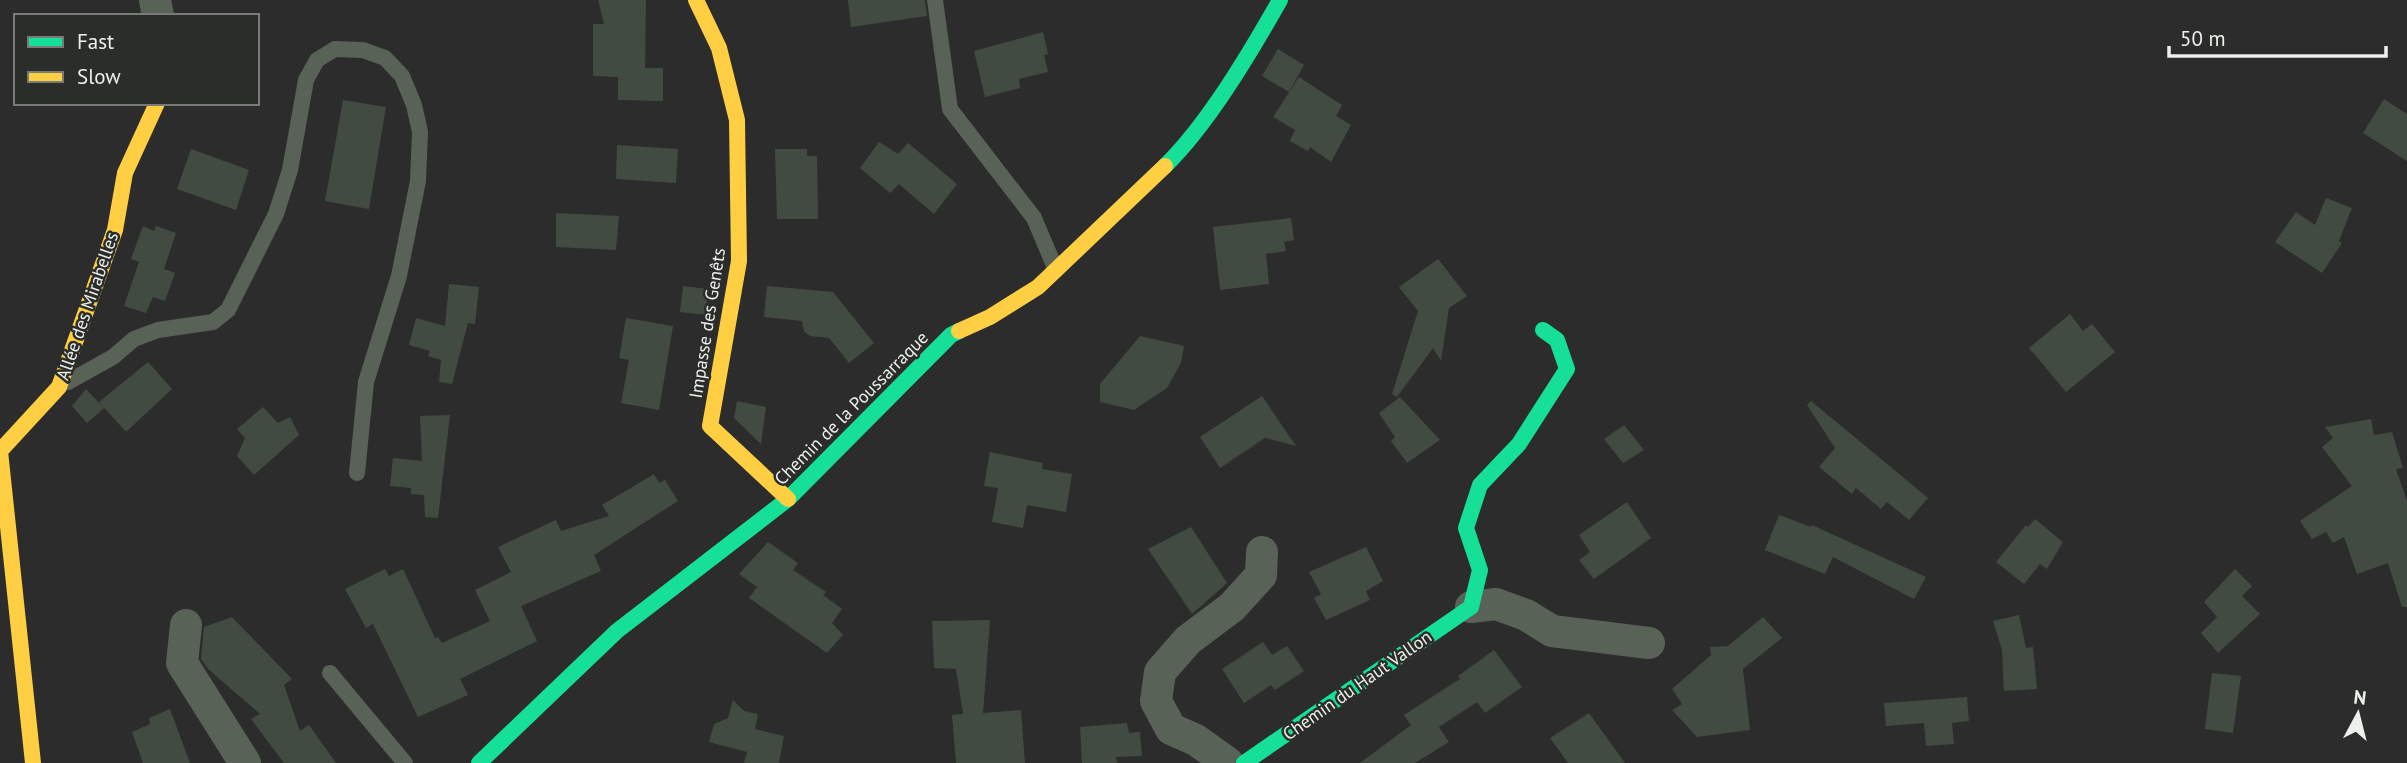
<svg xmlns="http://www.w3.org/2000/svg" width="2407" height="763" font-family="'PT Sans',sans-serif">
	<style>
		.building { fill: #424b41 }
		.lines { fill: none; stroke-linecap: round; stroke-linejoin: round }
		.lane { stroke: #596257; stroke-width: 16 }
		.street { stroke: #596257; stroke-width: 32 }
		.fast { stroke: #16e098; stroke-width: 16 }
		.slow { stroke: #ffcf43; stroke-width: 16 }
		.labels { text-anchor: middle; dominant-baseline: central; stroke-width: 5; stroke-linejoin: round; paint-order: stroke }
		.street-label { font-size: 18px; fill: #edefed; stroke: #2b2d2b }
	</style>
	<rect width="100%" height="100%" fill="#2c2c2c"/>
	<path class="building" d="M 598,0 L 646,0 L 645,68 L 663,68 L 663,101 L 618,100 L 618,77 L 593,76 L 593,24 L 604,24 Z
		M 848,0 L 925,0 L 927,16 L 851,27 Z
		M 1043,32 L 1048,54 L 1044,55 L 1048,72 L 1019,79 L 1020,88 L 985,97 L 974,51 Z
		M 1278,49 L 1304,65 L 1289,92 L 1262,76 Z
		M 1299,77 L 1342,105 L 1336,116 L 1351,125 L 1331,162 L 1310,147 L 1308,151 L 1290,141 L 1295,130 L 1273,117 Z
		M 2384,99 L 2407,114 L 2407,161 L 2363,133 Z
		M 343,100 L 386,107 L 369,209 L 325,201 Z
		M 879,142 L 898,154 L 908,143 L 957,184 L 934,214 L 899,184 L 890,193 L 860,168 Z
		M 617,145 L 678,149 L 676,183 L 616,179 Z
		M 191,149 L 249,170 L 236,210 L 177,189 Z
		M 775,149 L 807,149 L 807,156 L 817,156 L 818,219 L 777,219 Z
		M 2326,198 L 2352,208 L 2339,241 L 2342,243 L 2322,273 L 2275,242 L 2296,212 L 2315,225 Z
		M 556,213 L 619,216 L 616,250 L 556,247 Z
		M 1291,218 L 1294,240 L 1284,242 L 1286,251 L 1266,254 L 1269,284 L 1220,290 L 1213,227 Z
		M 143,226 L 154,231 L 156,226 L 176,233 L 164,269 L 175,273 L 165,301 L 153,297 L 146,313 L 124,306 L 139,262 L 131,259 Z
		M 1438,259 L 1467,296 L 1449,308 L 1441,361 L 1433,348 L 1397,397 L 1392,394 L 1418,311 L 1399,287 Z
		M 449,284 L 479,287 L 475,324 L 468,323 L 452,384 L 439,382 L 441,360 L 428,356 L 430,351 L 409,345 L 416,318 L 445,326 Z
		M 683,286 L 708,289 L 706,315 L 680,312 Z
		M 767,286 L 833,292 L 874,343 L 849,363 L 829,338 L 810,336 L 804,331 L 802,321 L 764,317 Z
		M 2070,314 L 2083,331 L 2092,324 L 2115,352 L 2066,392 L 2029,348 Z
		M 626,318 L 673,326 L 659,410 L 621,403 L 629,360 L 619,358 Z
		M 1140,336 L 1184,346 L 1181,363 L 1167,388 L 1134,410 L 1100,402 L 1100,384 Z
		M 148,362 L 172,389 L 126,432 L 99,402 Z
		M 86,389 L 104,408 L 87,423 L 72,406 Z
		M 1262,396 L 1296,446 L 1265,438 L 1220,468 L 1200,437 Z
		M 1400,397 L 1440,440 L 1407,463 L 1391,441 L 1395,437 L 1379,413 Z
		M 737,401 L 766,407 L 761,444 L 734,418 Z
		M 1811,401 L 1928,498 L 1909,520 L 1887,502 L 1881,509 L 1856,488 L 1852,494 L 1819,467 L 1835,448 L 1807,405 Z
		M 263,407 L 278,423 L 290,417 L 299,435 L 254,475 L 237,456 L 245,438 L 237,429 Z
		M 450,415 L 438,518 L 425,517 L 424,495 L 411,494 L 411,488 L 390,486 L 393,458 L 422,461 L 420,416 Z
		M 2371,419 L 2374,435 L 2392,432 L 2403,468 L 2396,469 L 2407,501 L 2407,607 L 2402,607 L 2388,563 L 2357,574 L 2344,537 L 2333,543 L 2326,532 L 2312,539 L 2300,521 L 2352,486 L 2322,447 L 2333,438 L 2325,427 Z
		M 1624,425 L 1644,450 L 1623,463 L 1604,439 Z
		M 990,452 L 1043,463 L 1042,469 L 1072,474 L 1066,512 L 1027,505 L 1023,528 L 992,522 L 998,488 L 984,486 Z
		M 654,474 L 659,483 L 665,480 L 678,501 L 594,555 L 601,571 L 521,606 L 537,641 L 460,679 L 468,695 L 418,717 L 373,624 L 366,628 L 345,589 L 385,569 L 389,576 L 403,569 L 435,638 L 438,637 L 442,643 L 490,621 L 475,590 L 511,572 L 498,547 L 556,520 L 561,531 L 609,516 L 602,505 Z
		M 1627,502 L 1651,538 L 1594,579 L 1579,560 L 1590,552 L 1579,535 Z
		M 1779,515 L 1811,527 L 1812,525 L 1926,577 L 1914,599 L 1833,557 L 1825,574 L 1765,550 Z
		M 2035,519 L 2063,542 L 2047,569 L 2040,564 L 2024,584 L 1996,562 L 2026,525 L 2028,527 Z
		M 1191,527 L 1227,583 L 1192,614 L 1148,549 Z
		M 768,542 L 798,563 L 793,570 L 826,592 L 823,595 L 842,609 L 832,623 L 843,635 L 827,653 L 749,598 L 757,587 L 739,574 Z
		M 1366,547 L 1383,581 L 1366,591 L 1370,600 L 1326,620 L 1314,598 L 1321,594 L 1309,572 Z
		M 2235,569 L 2252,586 L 2242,596 L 2260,614 L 2218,653 L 2201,633 L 2217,617 L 2204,602 Z
		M 2019,615 L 2026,648 L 2033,647 L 2037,689 L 2004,691 L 2002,650 L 1993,621 Z
		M 232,617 L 292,679 L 284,685 L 300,731 L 309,725 L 336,763 L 284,763 L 251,719 L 260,714 L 208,669 L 201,659 L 204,627 Z
		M 1763,617 L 1782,638 L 1743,669 L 1750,730 L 1697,737 L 1672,710 L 1682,704 L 1672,689 L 1711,655 L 1710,647 L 1728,646 Z
		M 990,620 L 983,713 L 1021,710 L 1025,763 L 956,763 L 952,715 L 963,714 L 956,669 L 934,668 L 932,621 Z
		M 1263,642 L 1272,655 L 1287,646 L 1304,671 L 1275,690 L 1271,685 L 1244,703 L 1222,669 Z
		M 1494,650 L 1522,687 L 1485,713 L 1477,702 L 1439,727 L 1449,742 L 1415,763 L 1360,763 L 1411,725 L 1404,715 L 1460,679 L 1458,676 Z
		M 2212,673 L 2241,676 L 2233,733 L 2205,729 Z
		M 1967,697 L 1969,721 L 1952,723 L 1954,744 L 1926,746 L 1924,723 L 1886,726 L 1884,703 Z
		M 733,700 L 744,711 L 758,714 L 755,729 L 784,736 L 779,763 L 744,763 L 747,752 L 709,742 L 714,724 L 728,718 Z
		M 170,709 L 190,763 L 143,763 L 132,732 L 150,724 L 149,718 Z
		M 1589,713 L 1625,763 L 1568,763 L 1550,738 Z
		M 1127,723 L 1129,733 L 1140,732 L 1142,756 L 1116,757 L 1117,763 L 1082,763 L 1080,727 Z"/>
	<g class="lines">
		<path class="lane" d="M 935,0 L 950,109 L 1034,218 L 1056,270
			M 68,382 L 113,357 L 134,339 L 158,330 L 213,322 L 228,310 L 276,214 L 290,170 L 306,80 L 317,60 L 335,49 L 363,50 L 385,58 L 402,76 L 414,105 L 420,132 L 418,181 L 399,276 L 366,382 L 357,473
			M 330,673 L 405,763"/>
		<path class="street" d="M 155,0 L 158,16
			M 1471,607 L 1496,604 L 1526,615 L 1552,631 L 1649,643
			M 186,625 L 182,663 L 245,763
			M 1228,763 L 1196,740 L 1171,729 L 1156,701 L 1160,672 L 1188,640 L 1232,607 L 1261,575 L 1262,552"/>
		<path class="fast" d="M 1165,166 C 1208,124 1250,53 1280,0
			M 479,763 L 617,631 L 788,499 L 951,335 L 959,331
			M 1244,763 L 1471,607 L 1480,570 L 1466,528 L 1480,485 L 1519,444 L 1567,369 L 1557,340 L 1543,330"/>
		<path class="slow" d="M 696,0 L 719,48 L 737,120 L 739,261 L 710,426 L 788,499
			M 959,331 L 990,317 L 1038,287 L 1165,166
			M 0,451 L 59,387 L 115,230 L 125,173 L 157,103
			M 0,451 L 33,763"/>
	</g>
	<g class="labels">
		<g class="street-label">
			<text transform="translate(87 306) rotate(-71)">Allée des Mirabelles</text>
			<text transform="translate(707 323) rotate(-81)">Impasse des Genêts</text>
			<text transform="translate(851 408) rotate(-45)">Chemin de la Poussarraque</text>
			<text transform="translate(1357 685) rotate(-35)">Chemin du Haut Vallon</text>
		</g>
	</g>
	<rect x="14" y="14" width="245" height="91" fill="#2b2d2b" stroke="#797b79" stroke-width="2"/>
	<rect x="28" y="37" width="35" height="10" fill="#16e098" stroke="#797b79" stroke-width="2"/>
	<text x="77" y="49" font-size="21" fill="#edefed">Fast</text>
	<rect x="28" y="72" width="35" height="10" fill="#ffcf43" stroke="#797b79" stroke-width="2"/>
	<text x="77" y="84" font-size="21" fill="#edefed">Slow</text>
	<g transform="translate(2358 714) rotate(7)" stroke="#2b2d2b" stroke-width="5" paint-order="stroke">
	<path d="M0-5L12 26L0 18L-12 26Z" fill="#edefed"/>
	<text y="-10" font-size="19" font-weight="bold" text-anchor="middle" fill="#edefed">N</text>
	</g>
	<path d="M2169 46v10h217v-10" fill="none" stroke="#edefed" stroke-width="3.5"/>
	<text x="2180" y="46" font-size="21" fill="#edefed" stroke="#2b2d2b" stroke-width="5" paint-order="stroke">50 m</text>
</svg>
